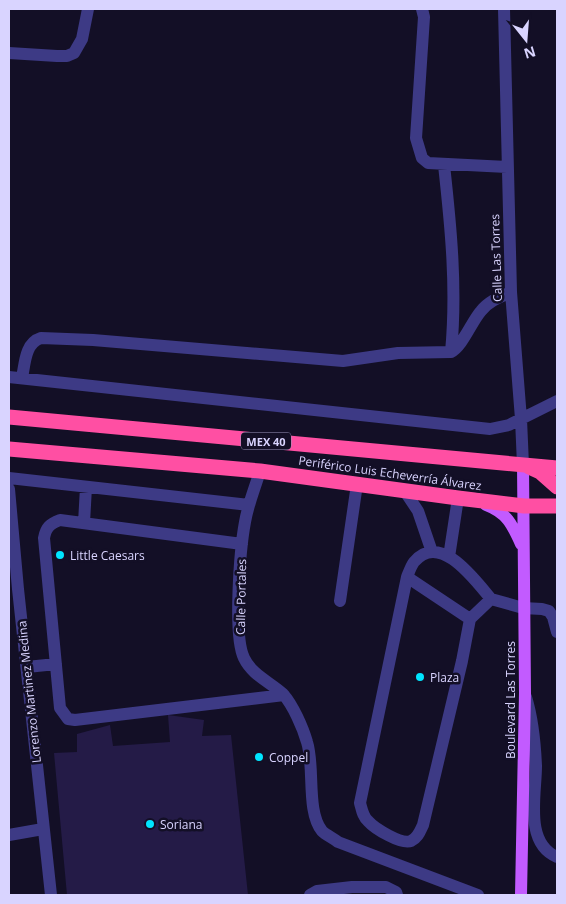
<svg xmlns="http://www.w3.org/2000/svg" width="566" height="904" font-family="'Open Sans',sans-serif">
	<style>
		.building { fill: #241b47 }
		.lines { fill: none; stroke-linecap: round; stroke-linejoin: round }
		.minor { stroke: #3d3a85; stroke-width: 12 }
		.major { stroke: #c25bff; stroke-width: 12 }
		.highway { stroke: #ff4fa3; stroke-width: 15 }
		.poi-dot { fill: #00e5ff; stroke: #130f26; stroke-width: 2 }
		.labels { text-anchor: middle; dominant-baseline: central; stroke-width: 5; stroke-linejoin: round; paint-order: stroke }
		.shield { fill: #130f26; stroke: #9e99be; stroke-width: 1 }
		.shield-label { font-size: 11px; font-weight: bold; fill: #d9d4ff }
		.street-label { font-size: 12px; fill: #d9d4ff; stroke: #130f26 }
		.poi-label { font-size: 12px; fill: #d9d4ff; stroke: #130f26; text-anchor: start }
	</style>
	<rect width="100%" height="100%" fill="#130f26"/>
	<path class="building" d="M 168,715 L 204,720 L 202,736 L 231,735 L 248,895 L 67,895 L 54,753 L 77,752 L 77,734 L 110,725 L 113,746 L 170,742 Z"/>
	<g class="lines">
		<path class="minor" d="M 422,9 L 424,17 L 416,138 L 422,158 L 428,163 L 507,167
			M 504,9 L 511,292 L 521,419 L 523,465
			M 9,53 L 57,56 L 67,56 L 74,53 L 82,39 L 88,9
			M 444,165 C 451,228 457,289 451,352
			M 9,377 L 490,429 L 509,425 L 557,401
			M 22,378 C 25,363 25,343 41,338 L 93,340 L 343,361 L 398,353 L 451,352 C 462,347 472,321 481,311 C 489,301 500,297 511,292
			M 260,471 C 255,488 248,504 245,522 C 240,549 233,636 244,658 C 252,675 270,682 283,694 C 293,705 303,728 307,742 C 315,767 306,811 322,831 C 326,835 333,838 338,842 L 478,895
			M 9,478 L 249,505
			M 9,489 L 18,589 L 51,895
			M 404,490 L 418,511 L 432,552
			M 84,523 L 86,487
			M 242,544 L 60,520 C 50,524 46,527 44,538 L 60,708 L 68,719 L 75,720 L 284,695
			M 449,557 L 458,498
			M 407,577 L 470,619
			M 491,599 C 475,580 440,531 414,562 C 411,566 409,572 407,577 L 360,803 C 362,810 363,817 368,821 C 375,829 402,845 411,841 C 418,838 420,831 423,825 L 462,661 L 470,619 L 491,599 L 523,608 L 542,609 L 549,611 L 553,617 L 557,632
			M 340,601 L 357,484
			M 27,667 L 56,664
			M 526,697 C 533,720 535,742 536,766 C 536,795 524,843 557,857
			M 9,835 L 43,829
			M 310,895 L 317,891 L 352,887 L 386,887 L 396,892 L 397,895"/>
		<path class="major" d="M 486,505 C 507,513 512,524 521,544
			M 521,895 L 525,693 L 523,465"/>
		<path class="highway" d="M 9,417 L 557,468
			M 9,449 L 260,471 L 458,498 L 524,506 L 557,506
			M 529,467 L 540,472 L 557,487"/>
	</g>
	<g class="poi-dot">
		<circle cx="60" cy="555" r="5"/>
		<circle cx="420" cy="677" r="5"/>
		<circle cx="259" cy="757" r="5"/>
		<circle cx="150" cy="824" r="5"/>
	</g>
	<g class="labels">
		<rect class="shield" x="241" y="432.5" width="50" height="17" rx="4"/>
		<g class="shield-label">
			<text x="266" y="441">MEX 40</text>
		</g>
		<g class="street-label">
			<text transform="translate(496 258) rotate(-92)">Calle Las Torres</text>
			<text transform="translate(390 473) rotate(8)">Periférico Luis Echeverría Álvarez</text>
			<text transform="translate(241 597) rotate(-89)">Calle Portales</text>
			<text transform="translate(29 692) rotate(-96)">Lorenzo Martinez Medina</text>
			<text transform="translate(510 700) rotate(-90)">Boulevard Las Torres</text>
		</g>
		<g class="poi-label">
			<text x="70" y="555">Little Caesars</text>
			<text x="430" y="677">Plaza</text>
			<text x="269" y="757">Coppel</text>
			<text x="160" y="824">Soriana</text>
		</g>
	</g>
	<rect width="566" height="904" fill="none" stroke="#d9d4ff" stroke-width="20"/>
	<g transform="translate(526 40) rotate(163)" stroke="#130f26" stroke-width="4" paint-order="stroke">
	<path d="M0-4L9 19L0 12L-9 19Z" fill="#d9d4ff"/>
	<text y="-8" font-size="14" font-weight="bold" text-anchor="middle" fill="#d9d4ff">N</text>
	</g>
</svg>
